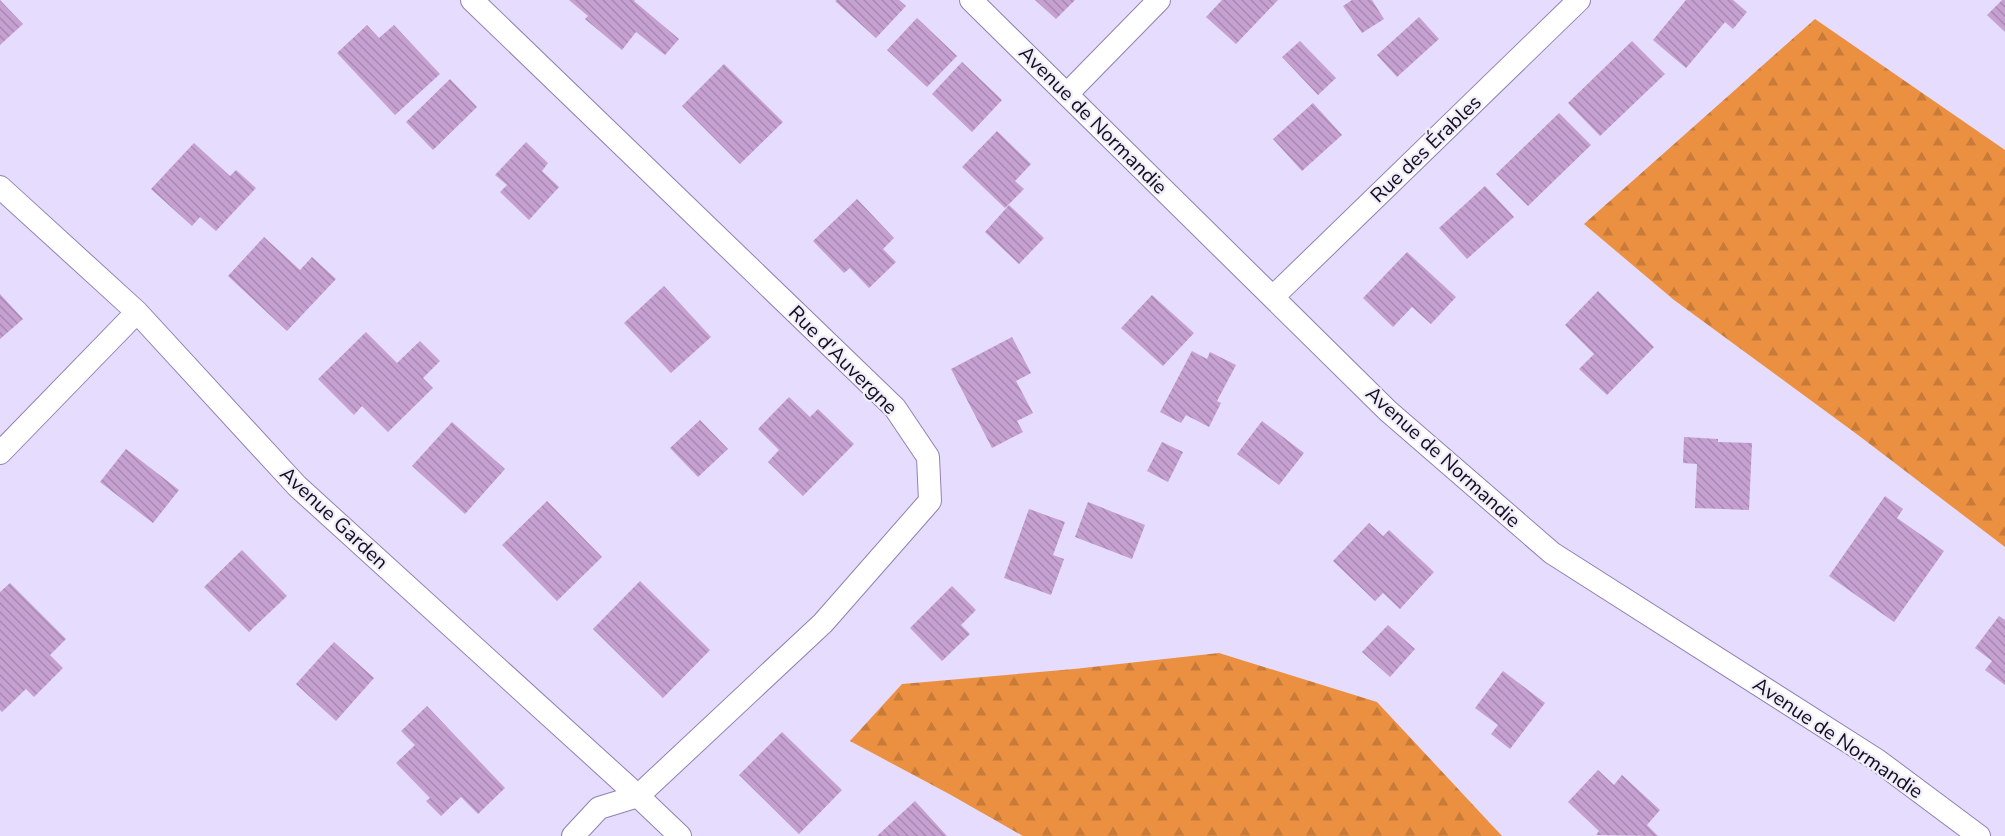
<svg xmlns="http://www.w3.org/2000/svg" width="2005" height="836" font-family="'Nunito Sans',sans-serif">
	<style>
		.forest { fill: url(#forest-firs) }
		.building { fill: url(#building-back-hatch) }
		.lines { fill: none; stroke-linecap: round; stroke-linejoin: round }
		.street-casing { stroke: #9181b5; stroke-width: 24 }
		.street { stroke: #fff; stroke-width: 22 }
		.labels { text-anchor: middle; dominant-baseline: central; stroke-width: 4.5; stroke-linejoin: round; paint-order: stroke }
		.street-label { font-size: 20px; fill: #120c1f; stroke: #f0edf8 }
	</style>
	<defs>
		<pattern id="forest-firs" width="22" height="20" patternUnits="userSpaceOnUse" patternTransform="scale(1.5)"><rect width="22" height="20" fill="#eb9041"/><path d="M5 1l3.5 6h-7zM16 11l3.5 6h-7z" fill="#c87b39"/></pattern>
		<pattern id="building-back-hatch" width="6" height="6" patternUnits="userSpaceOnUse" patternTransform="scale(1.5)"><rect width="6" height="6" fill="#c5a0d0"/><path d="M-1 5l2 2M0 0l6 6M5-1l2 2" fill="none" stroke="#a889b2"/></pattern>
	</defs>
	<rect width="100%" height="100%" fill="#e5dcfe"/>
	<path class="forest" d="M 1815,19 L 2005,150 L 2005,547 L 1858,435 L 1674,300 L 1584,224 Z
		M 1219,653 L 1377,702 L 1502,836 L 1023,836 L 951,795 L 850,741 L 902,684 L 1074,669 Z"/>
	<path class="building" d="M 0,0 L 23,24 L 0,45 Z
		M 569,0 L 635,0 L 634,1 L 679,39 L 665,55 L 636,32 L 622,50 L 585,19 L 588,16 Z
		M 837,0 L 899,0 L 906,6 L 876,38 L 835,1 Z
		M 1035,0 L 1075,0 L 1056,19 Z
		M 1222,0 L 1278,0 L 1236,44 L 1206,17 Z
		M 1352,0 L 1372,0 L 1384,19 L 1362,33 L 1343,6 Z
		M 1686,0 L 1733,0 L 1747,12 L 1733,29 L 1725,22 L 1686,68 L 1653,40 Z
		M 2002,0 L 2005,0 L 2005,32 L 1987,15 Z
		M 1419,17 L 1439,39 L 1397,77 L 1377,55 Z
		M 917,18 L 957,56 L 927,87 L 887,50 Z
		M 367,25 L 379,38 L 394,25 L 440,74 L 395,115 L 337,53 Z
		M 1300,41 L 1336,78 L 1318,95 L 1282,57 Z
		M 1632,41 L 1665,74 L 1600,136 L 1568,103 Z
		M 962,62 L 1002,100 L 972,132 L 932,94 Z
		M 724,64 L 783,122 L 740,164 L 682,106 Z
		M 450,79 L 477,107 L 433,150 L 406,122 Z
		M 1313,103 L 1342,135 L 1302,171 L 1273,139 Z
		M 1559,113 L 1591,145 L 1528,206 L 1496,174 Z
		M 997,131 L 1031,164 L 1015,181 L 1024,189 L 1005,208 L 962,167 Z
		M 526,142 L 548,163 L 542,171 L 559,187 L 529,220 L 500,192 L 507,185 L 495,175 Z
		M 194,143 L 230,176 L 236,170 L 256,188 L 216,231 L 200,217 L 192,226 L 151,189 Z
		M 1485,186 L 1514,217 L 1467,259 L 1439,228 Z
		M 857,199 L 894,238 L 883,249 L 896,262 L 869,288 L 850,268 L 844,273 L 813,241 Z
		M 1009,205 L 1044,238 L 1019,264 L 985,232 Z
		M 264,237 L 300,270 L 312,257 L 336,279 L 287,331 L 228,276 Z
		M 1407,252 L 1456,297 L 1431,324 L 1412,307 L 1393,327 L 1363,298 Z
		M 664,286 L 711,337 L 671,373 L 624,323 Z
		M 1598,291 L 1654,347 L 1607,395 L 1579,369 L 1594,354 L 1565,325 Z
		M 0,294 L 23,319 L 0,339 Z
		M 1152,295 L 1194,333 L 1163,366 L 1121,328 Z
		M 366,332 L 397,363 L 420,341 L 440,361 L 423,378 L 433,388 L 388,432 L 362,406 L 354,415 L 318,379 Z
		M 1012,337 L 1031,373 L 1016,381 L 1033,413 L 1017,421 L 1023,432 L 992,448 L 951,369 Z
		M 1192,351 L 1207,359 L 1210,352 L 1236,365 L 1217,401 L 1221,403 L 1209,427 L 1186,415 L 1181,423 L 1160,412 Z
		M 789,397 L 810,417 L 818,409 L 854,444 L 803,496 L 768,462 L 779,450 L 758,429 Z
		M 700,420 L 728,449 L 698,477 L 670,448 Z
		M 1262,421 L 1304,453 L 1279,485 L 1237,454 Z
		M 452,422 L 505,469 L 465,514 L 412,466 Z
		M 1684,437 L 1718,439 L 1718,442 L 1752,443 L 1749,510 L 1695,508 L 1697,464 L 1683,463 Z
		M 1162,442 L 1183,452 L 1168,482 L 1147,471 Z
		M 126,449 L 179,490 L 153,523 L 100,482 Z
		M 1885,496 L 1903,509 L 1897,518 L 1944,551 L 1894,622 L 1829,576 Z
		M 547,501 L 602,557 L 557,601 L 502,545 Z
		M 1088,502 L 1145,525 L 1132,559 L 1075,537 Z
		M 1029,509 L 1065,522 L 1053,555 L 1064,559 L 1051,595 L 1004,578 Z
		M 1369,523 L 1383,536 L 1389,530 L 1434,572 L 1400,609 L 1383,593 L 1375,601 L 1333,561 Z
		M 242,550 L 287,596 L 249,632 L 204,587 Z
		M 640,581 L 710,650 L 663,698 L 593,629 Z
		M 10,583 L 66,639 L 50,655 L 63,668 L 34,697 L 26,689 L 2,712 L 0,710 L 0,592 Z
		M 952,586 L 976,610 L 961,625 L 970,634 L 942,661 L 910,628 Z
		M 1999,616 L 2005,620 L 2005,685 L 1985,670 L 1992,661 L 1975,648 Z
		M 1388,625 L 1415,649 L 1390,677 L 1362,652 Z
		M 334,642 L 374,678 L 336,721 L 296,684 Z
		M 1503,671 L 1545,703 L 1510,749 L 1491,734 L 1498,725 L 1475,708 Z
		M 427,706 L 505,788 L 478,814 L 461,797 L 441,816 L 426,801 L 430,798 L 396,763 L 415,745 L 401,731 Z
		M 782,732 L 842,790 L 799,834 L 739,775 Z
		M 1598,770 L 1614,785 L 1622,775 L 1660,810 L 1647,825 L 1658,836 L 1596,835 L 1599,831 L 1568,802 Z
		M 915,801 L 947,836 L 877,836 Z"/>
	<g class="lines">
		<defs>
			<path id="street" d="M 472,0 L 895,408 L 928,457 L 930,501 L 823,623 L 638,796 L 599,808 L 573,836
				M 971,0 L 1388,411 L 1552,553 L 1877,760 L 1979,836
				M 1067,94 L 1159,0
				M 0,187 L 137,312 L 297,486 L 638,796 L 680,836
				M 1273,297 L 1579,0
				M 0,453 L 137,312"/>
		</defs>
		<use href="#street" class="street-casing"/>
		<use href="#street" class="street"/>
	</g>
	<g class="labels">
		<g class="street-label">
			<text transform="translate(1093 120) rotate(45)">Avenue de Normandie</text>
			<text transform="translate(1426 149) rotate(-44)">Rue des Érables</text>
			<text transform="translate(843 360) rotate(45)">Rue d'Auvergne</text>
			<text transform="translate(1443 457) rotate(42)">Avenue de Normandie</text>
			<text transform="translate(334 518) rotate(43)">Avenue Garden</text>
			<text transform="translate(1838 738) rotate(34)">Avenue de Normandie</text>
		</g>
	</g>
</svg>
